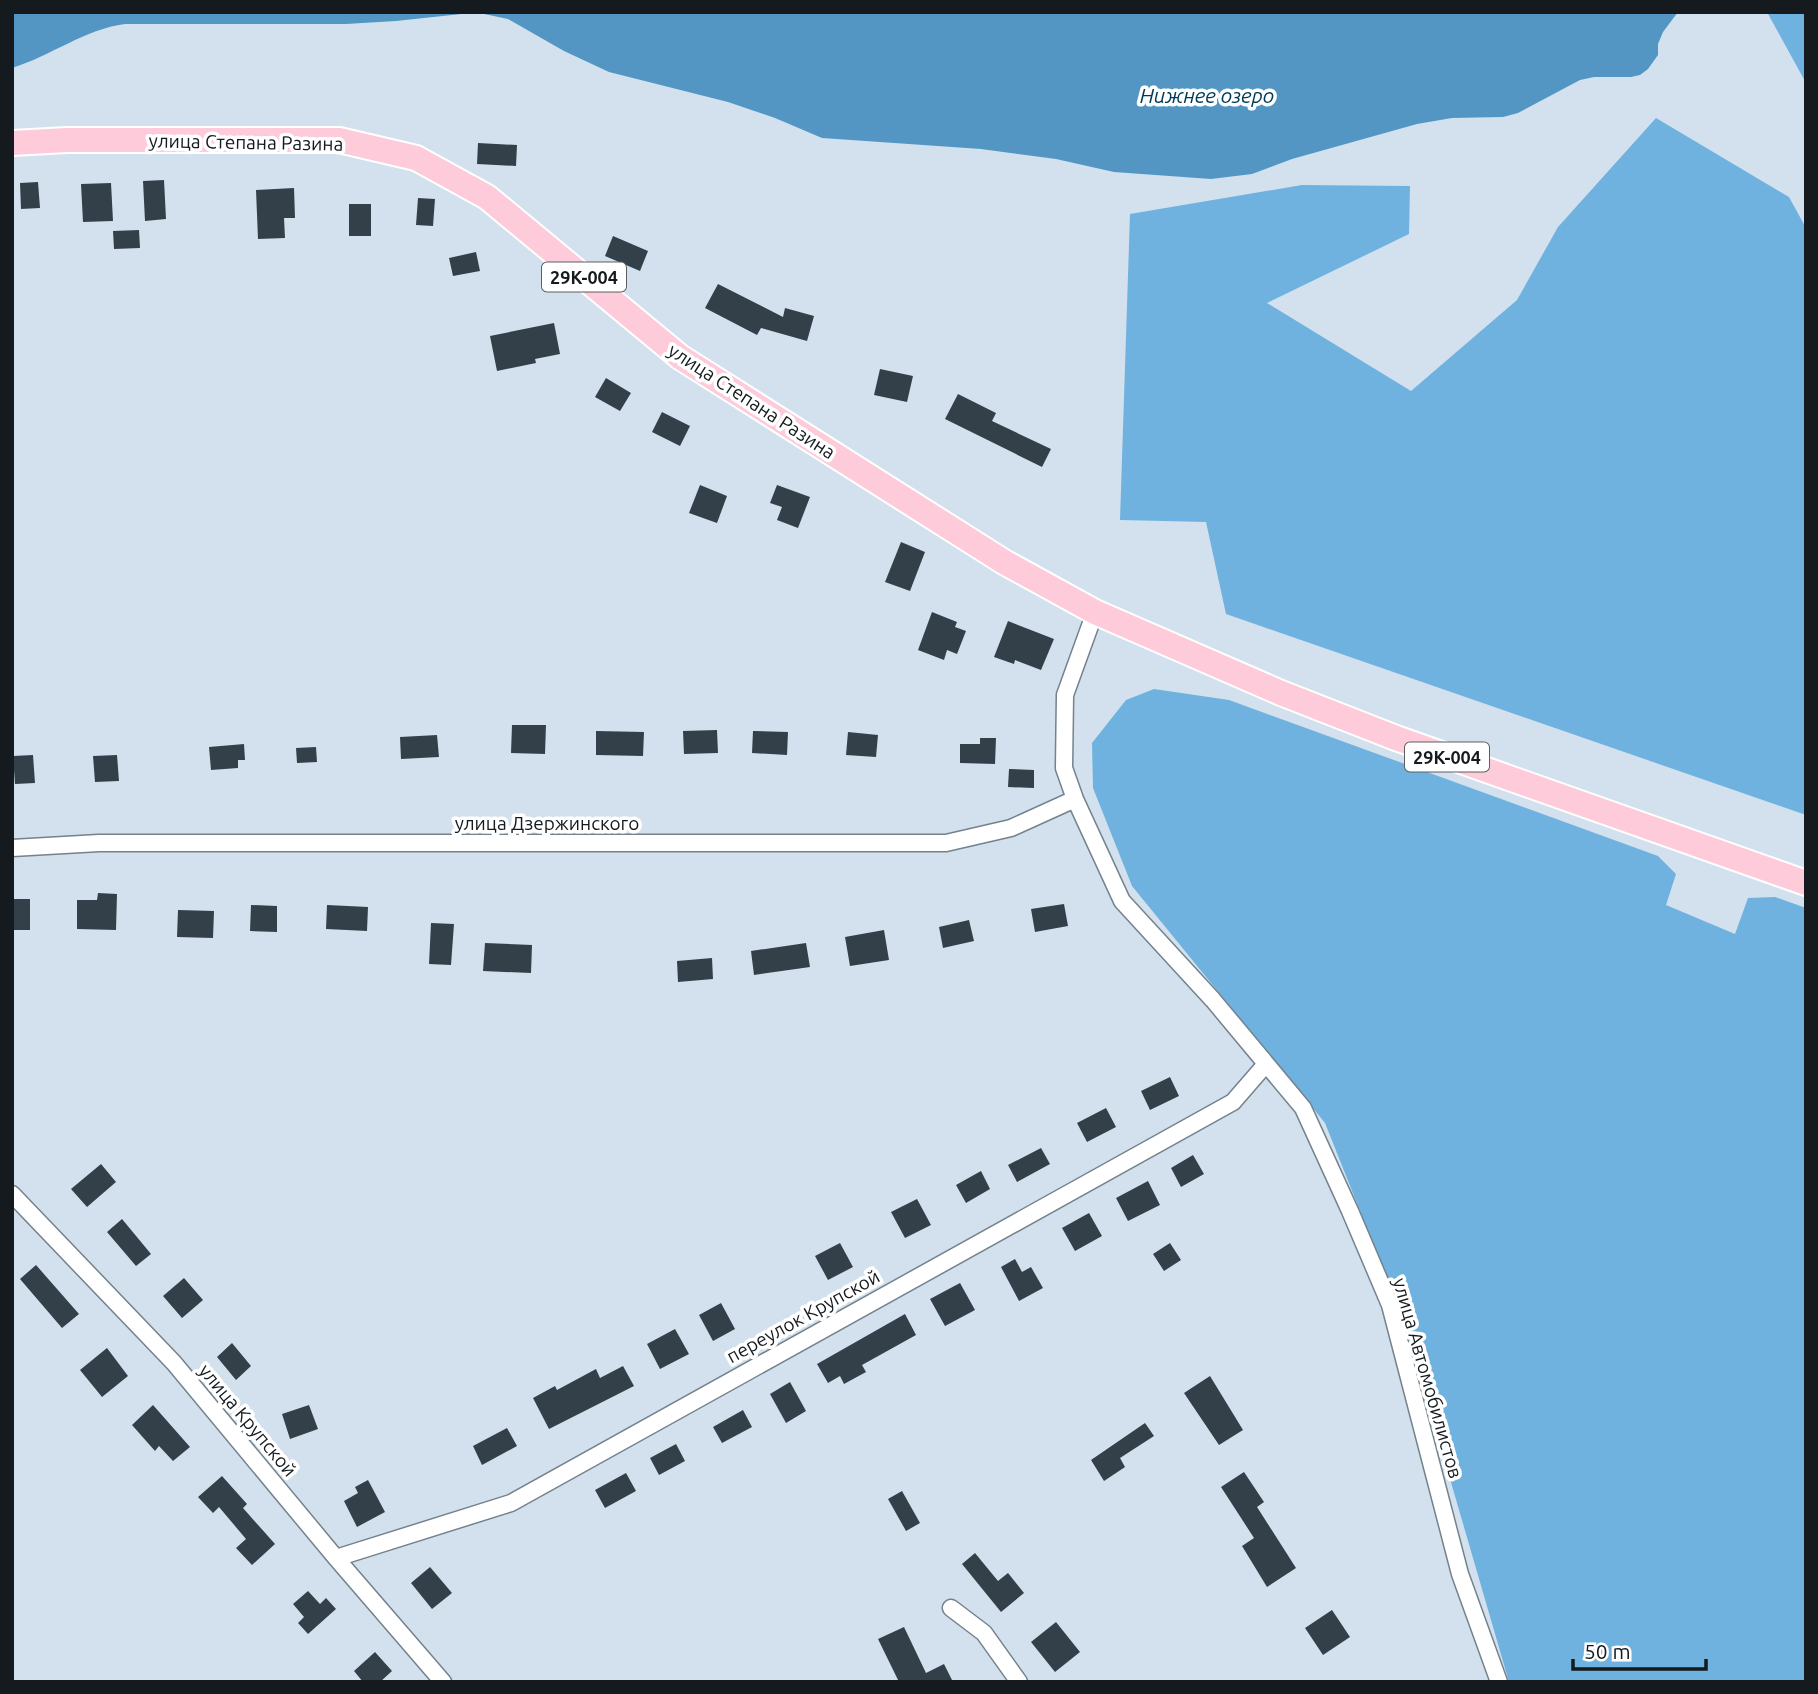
<svg xmlns="http://www.w3.org/2000/svg" width="1818" height="1694" font-family="Ubuntu,sans-serif">
	<style>
		.forest { fill: #6fb2e0 }
		.water { fill: #5396c3 }
		.building { fill: #344049 }
		.lines { fill: none; stroke-linecap: round; stroke-linejoin: round }
		.street-casing { stroke: #74828c; stroke-width: 19 }
		.primary-casing { stroke: #fff; stroke-width: 28 }
		.street { stroke: #fff; stroke-width: 16 }
		.primary { stroke: #fdcbda; stroke-width: 24 }
		.labels { text-anchor: middle; dominant-baseline: central; stroke-width: 7; stroke-linejoin: round; paint-order: stroke }
		.shield { fill: #fff; stroke: #5a5f62; stroke-width: 2 }
		.shield-label { font-size: 18px; font-weight: bold; fill: #141a1e }
		.street-label { font-size: 19px; fill: #141a1e; stroke: #fff }
		.water-label { font-size: 21px; font-style: italic; fill: #003957; stroke: #fff }
	</style>
	<rect width="100%" height="100%" fill="#d2e1ed"/>
	<path class="forest" d="M 1767,12 L 1806,12 L 1806,83 Z
		M 1656,118 L 1789,197 L 1806,228 L 1806,815 L 1226,614 L 1206,522 L 1120,520 L 1130,214 L 1302,185 L 1410,186 L 1409,234 L 1267,303 L 1411,391 L 1517,300 L 1558,227 Z
		M 1154,689 L 1229,700 L 1658,856 L 1676,874 L 1666,905 L 1735,934 L 1748,898 L 1775,897 L 1806,908 L 1806,1682 L 1509,1682 L 1405,1324 L 1325,1123 L 1132,886 L 1093,788 L 1092,743 L 1126,700 Z"/>
	<path class="water" d="M 12,12 L 1678,12 L 1663,32 L 1658,44 L 1658,55 L 1648,69 L 1640,75 L 1631,77 L 1594,77 L 1580,80 L 1518,113 L 1503,117 L 1452,118 L 1417,124 L 1292,159 L 1252,174 L 1211,179 L 1114,172 L 1056,159 L 981,149 L 822,138 L 775,118 L 728,102 L 609,72 L 564,51 L 508,19 L 484,14 L 471,13 L 396,21 L 346,24 L 125,24 C 85,29 51,56 12,68 Z"/>
	<path class="building" d="M 478,143 L 517,145 L 516,166 L 477,164 Z
		M 164,180 L 166,219 L 145,221 L 143,181 Z
		M 38,182 L 40,208 L 21,209 L 20,183 Z
		M 111,183 L 113,221 L 83,222 L 81,184 Z
		M 294,188 L 295,218 L 284,218 L 285,238 L 258,239 L 256,190 Z
		M 418,198 L 435,199 L 433,226 L 416,225 Z
		M 349,204 L 371,204 L 371,236 L 349,236 Z
		M 139,230 L 140,248 L 114,249 L 113,231 Z
		M 613,236 L 648,251 L 640,271 L 605,256 Z
		M 476,252 L 480,271 L 453,276 L 449,258 Z
		M 718,284 L 783,317 L 785,308 L 814,316 L 807,341 L 761,328 L 757,335 L 705,308 Z
		M 554,323 L 560,354 L 535,359 L 536,363 L 497,371 L 490,336 Z
		M 880,369 L 913,376 L 907,402 L 874,395 Z
		M 606,378 L 631,393 L 620,411 L 595,397 Z
		M 958,394 L 996,413 L 992,421 L 1051,449 L 1042,467 L 945,419 Z
		M 662,412 L 690,426 L 680,446 L 652,432 Z
		M 700,485 L 727,496 L 717,523 L 689,513 Z
		M 777,485 L 810,497 L 798,528 L 777,520 L 782,507 L 770,503 Z
		M 901,542 L 925,552 L 910,591 L 885,582 Z
		M 932,612 L 957,622 L 955,627 L 966,631 L 957,654 L 947,650 L 944,660 L 918,650 Z
		M 1008,621 L 1054,639 L 1041,670 L 1015,660 L 1014,664 L 994,657 Z
		M 512,725 L 546,725 L 545,754 L 511,753 Z
		M 717,730 L 718,753 L 684,754 L 683,731 Z
		M 596,731 L 644,732 L 643,756 L 596,755 Z
		M 753,731 L 788,732 L 787,755 L 752,753 Z
		M 848,732 L 878,735 L 876,757 L 846,755 Z
		M 437,735 L 439,757 L 401,759 L 400,737 Z
		M 980,738 L 996,738 L 995,764 L 960,763 L 960,744 L 980,744 Z
		M 244,744 L 245,760 L 238,760 L 238,768 L 211,770 L 209,747 Z
		M 316,747 L 317,762 L 297,763 L 296,748 Z
		M 33,755 L 35,783 L 15,784 L 13,756 Z
		M 117,755 L 119,781 L 95,782 L 93,756 Z
		M 1009,769 L 1034,770 L 1034,788 L 1008,787 Z
		M 98,893 L 117,894 L 116,930 L 77,929 L 77,900 L 97,900 Z
		M 12,899 L 30,899 L 30,930 L 12,930 Z
		M 1064,904 L 1068,926 L 1035,932 L 1031,909 Z
		M 251,905 L 277,906 L 277,932 L 250,931 Z
		M 327,905 L 368,907 L 367,931 L 326,929 Z
		M 178,910 L 214,911 L 213,938 L 177,937 Z
		M 969,920 L 974,941 L 943,948 L 939,927 Z
		M 431,923 L 454,924 L 451,965 L 429,964 Z
		M 884,930 L 889,960 L 850,966 L 845,937 Z
		M 485,943 L 532,945 L 531,973 L 483,971 Z
		M 806,943 L 810,967 L 754,975 L 751,951 Z
		M 712,958 L 713,979 L 678,982 L 677,961 Z
		M 1170,1077 L 1179,1096 L 1150,1110 L 1141,1091 Z
		M 1106,1108 L 1116,1127 L 1087,1142 L 1077,1123 Z
		M 1041,1148 L 1050,1164 L 1017,1182 L 1008,1165 Z
		M 1193,1155 L 1204,1174 L 1181,1187 L 1171,1168 Z
		M 101,1164 L 116,1182 L 87,1207 L 71,1189 Z
		M 981,1171 L 990,1189 L 966,1203 L 956,1185 Z
		M 1148,1181 L 1160,1205 L 1128,1221 L 1116,1198 Z
		M 917,1199 L 931,1225 L 905,1238 L 891,1212 Z
		M 1089,1213 L 1102,1236 L 1075,1251 L 1062,1228 Z
		M 122,1219 L 151,1254 L 136,1266 L 107,1232 Z
		M 840,1243 L 853,1267 L 828,1280 L 815,1256 Z
		M 1170,1243 L 1181,1260 L 1164,1271 L 1153,1254 Z
		M 1015,1259 L 1022,1272 L 1031,1267 L 1043,1288 L 1019,1301 L 1001,1267 Z
		M 36,1265 L 79,1314 L 62,1328 L 20,1279 Z
		M 184,1278 L 203,1300 L 182,1318 L 163,1296 Z
		M 960,1283 L 975,1310 L 945,1326 L 930,1299 Z
		M 721,1303 L 735,1329 L 713,1341 L 699,1315 Z
		M 905,1314 L 916,1335 L 862,1365 L 866,1372 L 844,1384 L 840,1376 L 828,1383 L 817,1364 Z
		M 675,1329 L 689,1354 L 660,1369 L 647,1344 Z
		M 232,1343 L 251,1366 L 236,1380 L 217,1357 Z
		M 107,1348 L 128,1376 L 102,1397 L 80,1370 Z
		M 623,1366 L 634,1386 L 549,1429 L 533,1398 L 555,1386 L 557,1390 L 596,1369 L 600,1378 Z
		M 1210,1376 L 1243,1430 L 1219,1445 L 1184,1393 Z
		M 790,1382 L 806,1411 L 786,1423 L 770,1394 Z
		M 153,1405 L 190,1447 L 173,1461 L 159,1446 L 155,1451 L 132,1425 Z
		M 309,1405 L 318,1429 L 290,1439 L 282,1414 Z
		M 743,1410 L 752,1427 L 722,1443 L 713,1427 Z
		M 1145,1423 L 1154,1436 L 1120,1458 L 1125,1467 L 1104,1481 L 1091,1460 Z
		M 507,1428 L 517,1446 L 482,1465 L 473,1446 Z
		M 676,1444 L 685,1461 L 659,1475 L 650,1458 Z
		M 1244,1472 L 1264,1502 L 1257,1507 L 1296,1568 L 1267,1587 L 1242,1546 L 1254,1538 L 1221,1487 Z
		M 626,1473 L 636,1491 L 605,1508 L 595,1490 Z
		M 222,1476 L 247,1504 L 243,1508 L 275,1544 L 252,1565 L 236,1548 L 246,1539 L 219,1507 L 213,1513 L 198,1497 Z
		M 368,1480 L 385,1512 L 357,1527 L 344,1501 L 358,1493 L 355,1487 Z
		M 902,1491 L 920,1523 L 906,1531 L 888,1499 Z
		M 975,1553 L 998,1581 L 1008,1573 L 1024,1593 L 1001,1612 L 962,1564 Z
		M 430,1567 L 452,1593 L 432,1609 L 411,1583 Z
		M 308,1591 L 320,1604 L 326,1598 L 336,1609 L 308,1634 L 298,1623 L 304,1617 L 293,1604 Z
		M 1332,1610 L 1350,1637 L 1323,1655 L 1305,1628 Z
		M 1056,1622 L 1080,1652 L 1055,1672 L 1031,1642 Z
		M 904,1627 L 926,1673 L 944,1664 L 953,1682 L 899,1682 L 878,1639 Z
		M 375,1652 L 392,1671 L 380,1682 L 363,1682 L 354,1671 Z"/>
	<g class="lines">
		<defs>
			<path id="street" d="M 1095,612 L 1065,695 L 1064,768 L 1075,799 L 1122,901 L 1213,1000 L 1303,1108 L 1350,1211 L 1390,1305 L 1460,1574 L 1499,1682
				M 12,848 L 99,843 L 946,843 L 1011,828 L 1075,799
				M 12,1194 L 174,1363 L 336,1558 L 443,1682
				M 336,1558 L 511,1503 L 1233,1102 L 1266,1064
				M 951,1608 L 984,1633 L 1019,1682"/>
			<path id="primary" d="M 12,143 L 67,140 L 339,140 L 416,158 L 487,197 L 680,357 L 1004,562 L 1095,612 L 1281,693 L 1396,738 L 1806,883"/>
		</defs>
		<use href="#street" class="street-casing"/>
		<use href="#primary" class="primary-casing"/>
		<use href="#street" class="street"/>
		<use href="#primary" class="primary"/>
	</g>
	<g class="labels">
		<g class="shield">
			<rect x="542" y="262.5" width="84" height="29" rx="5"/>
			<rect x="1405" y="742.5" width="84" height="29" rx="5"/>
		</g>
		<g class="shield-label">
			<text x="584" y="277">29К-004</text>
			<text x="1447" y="757">29К-004</text>
		</g>
		<g class="street-label">
			<text transform="translate(246 142) rotate(1)">улица Степана Разина</text>
			<text transform="translate(752 401) rotate(33)">улица Степана Разина</text>
			<text x="547" y="823">улица Дзержинского</text>
			<text transform="translate(803 1316) rotate(-29)">переулок Крупской</text>
			<text transform="translate(1428 1378) rotate(74)">улица Автомобилистов</text>
			<text transform="translate(248 1420) rotate(50)">улица Крупской</text>
		</g>
		<g class="water-label">
			<text x="1207" y="95">Нижнее озеро</text>
		</g>
	</g>
	<rect width="1818" height="1694" fill="none" stroke="#141a1e" stroke-width="28"/>
	<path d="M1573 1659v10h133v-10" fill="none" stroke="#141a1e" stroke-width="3.5"/>
	<text x="1584" y="1659" font-size="21" fill="#141a1e" stroke="#ffffff" stroke-width="5" paint-order="stroke">50 m</text>
</svg>
